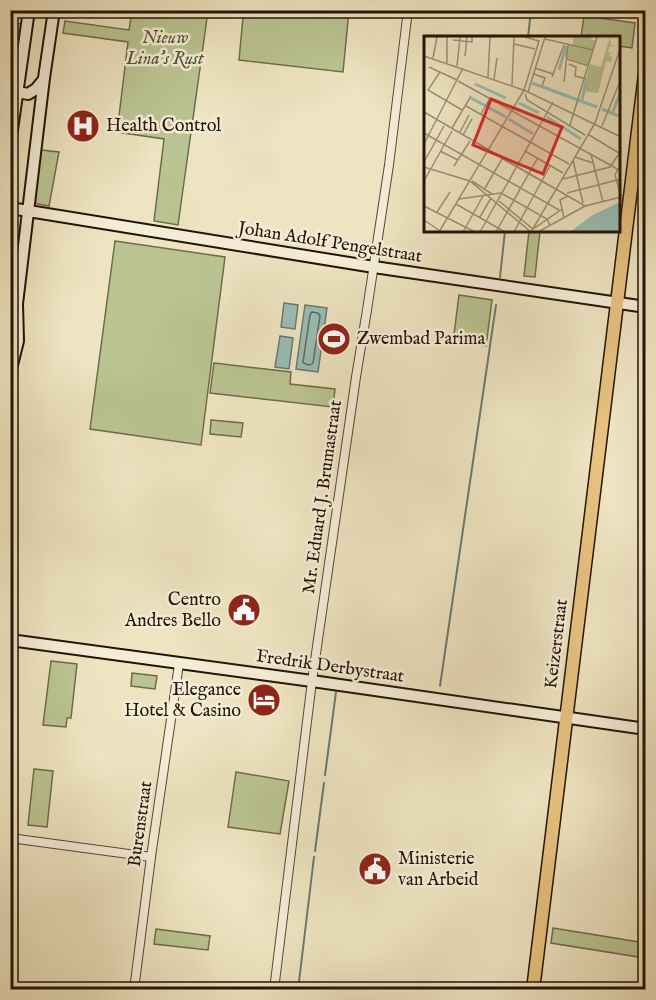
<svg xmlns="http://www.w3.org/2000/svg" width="656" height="1000" font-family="'IM FELL English',serif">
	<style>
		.green { fill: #bac492; stroke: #6f6c4b; stroke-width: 1.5 }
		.water { fill: #9abeb7; stroke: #6b7a6f; stroke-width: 1.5 }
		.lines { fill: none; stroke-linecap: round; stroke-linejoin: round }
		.shore { stroke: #5f685e; stroke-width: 1.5 }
		.stream { stroke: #6b7a6f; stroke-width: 2 }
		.street-casing { stroke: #564733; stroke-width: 10 }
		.secondary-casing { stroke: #241304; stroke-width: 14 }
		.primary-casing { stroke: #241304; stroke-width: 15 }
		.street { stroke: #f4edd7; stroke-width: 8 }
		.secondary { stroke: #f4edd7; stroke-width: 10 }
		.primary { stroke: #e7c280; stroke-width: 12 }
		.labels { text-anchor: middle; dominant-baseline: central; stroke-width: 5; stroke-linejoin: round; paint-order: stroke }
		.park-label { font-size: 18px; font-style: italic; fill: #585136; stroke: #f4edd7 }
		.poi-label { font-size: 18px; fill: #241304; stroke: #f4edd7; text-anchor: start }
		.street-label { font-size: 18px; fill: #241304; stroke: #f4edd7 }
		.inset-river { fill: none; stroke: #9abeb7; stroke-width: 3 }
		.inset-road { fill: none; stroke: #9d9075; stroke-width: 1.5 }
		.view { fill: #d62828; fill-opacity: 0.15; stroke: #d62828; stroke-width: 3 }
		.inset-edge { fill: none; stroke: #241304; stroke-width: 3 }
	</style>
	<rect width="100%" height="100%" fill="#eee4c1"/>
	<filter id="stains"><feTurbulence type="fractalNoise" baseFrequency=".00333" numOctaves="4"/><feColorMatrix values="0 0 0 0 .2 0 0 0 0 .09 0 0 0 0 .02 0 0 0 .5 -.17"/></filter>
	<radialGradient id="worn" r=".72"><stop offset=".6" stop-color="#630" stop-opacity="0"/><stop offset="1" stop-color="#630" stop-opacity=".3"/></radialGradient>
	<path class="green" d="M 132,11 L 208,11 L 178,225 L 154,221 L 164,139 L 117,132 L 128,42 L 63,33 L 65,21 L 129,30 Z
		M 253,11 L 349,11 L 343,72 L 239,60 L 243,17 L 252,18 Z
		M 584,16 L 635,23 L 632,48 L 619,46 L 618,38 L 581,37 Z
		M 10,23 L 22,24 L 15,76 L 11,76 Z
		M 41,150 L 59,152 L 49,206 L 33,203 Z
		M 529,231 L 540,231 L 535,277 L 524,276 Z
		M 115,241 L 225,257 L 201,445 L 90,429 Z
		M 459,295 L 492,300 L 486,346 L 453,342 Z
		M 214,363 L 291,372 L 290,384 L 335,389 L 333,407 L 210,393 Z
		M 211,420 L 243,423 L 241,437 L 210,434 Z
		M 51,661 L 77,664 L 71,718 L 67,718 L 66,727 L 43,725 Z
		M 132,673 L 157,676 L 155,689 L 131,686 Z
		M 34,769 L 53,771 L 47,827 L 28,825 Z
		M 236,772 L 289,781 L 280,834 L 228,827 Z
		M 553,928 L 645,943 L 645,958 L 551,943 Z
		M 156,929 L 210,936 L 208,950 L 154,944 Z"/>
	<path class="water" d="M 284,303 L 298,305 L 295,329 L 281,327 Z
		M 305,305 L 327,308 L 318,372 L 296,369 Z
		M 280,336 L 293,338 L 289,369 L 275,367 Z"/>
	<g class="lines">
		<path class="shore" d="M 312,312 L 318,313 L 320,316 L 313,363 L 310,365 L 305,364 L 303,362 L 310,315 Z"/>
		<path class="stream" d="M 528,38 L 531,10
			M 500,277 L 505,231
			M 440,686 L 496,305
			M 325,775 L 336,692
			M 315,851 L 324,783
			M 298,990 L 314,857"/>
		<defs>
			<path id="street" d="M 10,838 L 151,857
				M 134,990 L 151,857 L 179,664
				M 274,990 L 312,681 L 356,377 L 367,310 L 389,165 L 408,10"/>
			<path id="secondary" d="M 18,92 L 28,94 L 36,89 L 44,79
				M 10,144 L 29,10
				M 10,208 L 374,267 L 646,307
				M 10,373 L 18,341 L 17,304 L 44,78 L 54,10
				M 10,640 L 312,681 L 646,729"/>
			<path id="primary" d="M 533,990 L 646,66"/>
		</defs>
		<use href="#street" class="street-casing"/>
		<use href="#secondary" class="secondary-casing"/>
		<use href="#primary" class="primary-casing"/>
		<use href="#street" class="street"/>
		<use href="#secondary" class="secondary"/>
		<use href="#primary" class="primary"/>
	</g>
	<defs>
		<symbol id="hospital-disc" viewBox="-11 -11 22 22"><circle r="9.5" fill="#8f2418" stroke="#f4edd7"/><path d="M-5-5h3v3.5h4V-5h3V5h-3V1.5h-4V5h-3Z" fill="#fff"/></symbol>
		<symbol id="stadium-disc" viewBox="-11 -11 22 22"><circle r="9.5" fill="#8f2418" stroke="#f4edd7"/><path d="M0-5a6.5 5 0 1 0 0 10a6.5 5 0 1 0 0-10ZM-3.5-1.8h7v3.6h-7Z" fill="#fff"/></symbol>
		<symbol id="civic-disc" viewBox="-11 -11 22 22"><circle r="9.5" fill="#8f2418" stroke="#f4edd7"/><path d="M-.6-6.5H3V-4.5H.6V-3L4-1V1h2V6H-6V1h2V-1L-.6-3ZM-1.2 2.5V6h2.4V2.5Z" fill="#fff"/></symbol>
		<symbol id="hotel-disc" viewBox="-11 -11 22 22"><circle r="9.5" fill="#8f2418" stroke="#f4edd7"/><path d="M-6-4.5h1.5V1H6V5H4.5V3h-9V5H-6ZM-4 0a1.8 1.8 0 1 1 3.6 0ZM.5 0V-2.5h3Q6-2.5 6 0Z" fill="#fff"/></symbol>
	</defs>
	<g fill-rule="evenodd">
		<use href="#hospital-disc" x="64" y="107" width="38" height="38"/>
		<use href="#stadium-disc" x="315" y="320" width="38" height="38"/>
		<use href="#civic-disc" x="225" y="591" width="38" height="38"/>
		<use href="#hotel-disc" x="245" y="681" width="38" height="38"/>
		<use href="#civic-disc" x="356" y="850" width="38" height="38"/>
	</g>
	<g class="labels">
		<g class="park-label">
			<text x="165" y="38">Nieuw<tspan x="165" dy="21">Lina's Rust</tspan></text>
		</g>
		<g class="poi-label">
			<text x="106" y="126">Health Control</text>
			<text x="357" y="339">Zwembad Parima</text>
			<text x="221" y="600" text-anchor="end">Centro<tspan x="221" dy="21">Andres Bello</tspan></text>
			<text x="241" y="690" text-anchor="end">Elegance<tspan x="241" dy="21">Hotel &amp; Casino</tspan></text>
			<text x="398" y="859">Ministerie<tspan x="398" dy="21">van Arbeid</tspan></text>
		</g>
		<g class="street-label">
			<text transform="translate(330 243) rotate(9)">Johan Adolf Pengelstraat</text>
			<text transform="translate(323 497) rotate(-82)">Mr. Eduard J. Brumastraat</text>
			<text transform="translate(557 644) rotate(-83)">Keizerstraat</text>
			<text transform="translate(330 667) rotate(8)">Fredrik Derbystraat</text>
			<text transform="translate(141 824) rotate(-82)">Burenstraat</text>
		</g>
	</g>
	<g transform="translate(424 36)">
		<rect width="196" height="196" fill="#eee4c1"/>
		<path d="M 149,1 L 168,1 L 167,4 L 172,4 L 164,29 L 141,21 L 140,10 L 149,9 ZM 186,1 L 187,9 L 192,10 L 186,10 L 184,16 L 189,18 L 184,18 L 188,21 L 187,26 L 182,25 L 174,57 L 159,55 L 166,28 L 177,31 Z" fill="#bac492"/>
		<path d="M 196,166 L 196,196 L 146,196 L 167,180 Z" fill="#9abeb7"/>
		<path class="inset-river" d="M 135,34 L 142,10M 108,47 L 173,71M 51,48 L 82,62M 47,62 L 82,81M 158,64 L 162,45M 95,67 L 115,77M 178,73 L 197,81M 189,76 L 197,54M 123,81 L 157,103M 85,83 L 109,98"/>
		<path class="inset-road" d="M 121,3 L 169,14M 29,4 L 48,6 L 48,1M 90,8 L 111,13M 0,20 L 102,55 L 197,101M 41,20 L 43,1M 9,22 L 13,1M 143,23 L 165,30M 23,27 L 23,1M 145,28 L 152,31 L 151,40 L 162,43M 33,30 L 36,1M 5,31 L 33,44M 111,32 L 129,38M 16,36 L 4,54 L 38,74M 110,38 L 121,42 L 118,50M 64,41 L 66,1M 128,41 L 140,9M 70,43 L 73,22M 34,45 L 197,135M 140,46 L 144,9M 88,49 L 90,1M 100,54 L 115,5 L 101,1M 104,56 L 121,1M 101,58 L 103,64 L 161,99M 42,70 L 145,128M 0,76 L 161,170M 57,78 L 66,62M 171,87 L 197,10M 146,89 L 173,1M 178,90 L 197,43M 28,92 L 47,60M 36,96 L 45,79M 0,97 L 135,174M 39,99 L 48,83M 165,99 L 195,117M 0,108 L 39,32M 16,115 L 34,124M 101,115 L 139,137M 167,118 L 179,166M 151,121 L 169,127M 77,122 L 128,151M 149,124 L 159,167M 0,126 L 20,90M 30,130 L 46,105M 0,131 L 46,145 L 107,196M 194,133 L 191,139 L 197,160M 139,143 L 186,131 L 197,115M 0,145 L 28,95M 48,145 L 68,158M 61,152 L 78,123M 143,157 L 197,143M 35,163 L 77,157 L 123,183 L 126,189M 75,165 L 109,193 L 138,173M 32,168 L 81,196M 0,170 L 51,196M 13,176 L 26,156M 56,181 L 67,162M 140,182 L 136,164 L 144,160M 0,184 L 16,195M 15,196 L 100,54M 39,196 L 59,160M 56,196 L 129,66M 72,196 L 113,123M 90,196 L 126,130M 107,196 L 171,87M 114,196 L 161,170 L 197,161"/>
		<path class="view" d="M 67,63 L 138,91 L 119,138 L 49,109 Z"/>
		<rect width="196" height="196" class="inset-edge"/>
	</g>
	<rect width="656" height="1000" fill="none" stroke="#eee4c1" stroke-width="36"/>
	<rect x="12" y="12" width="632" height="976" fill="none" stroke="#241304" stroke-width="3"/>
	<rect x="18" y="18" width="620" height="964" fill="none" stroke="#241304" stroke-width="1.5"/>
	<rect width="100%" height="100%" filter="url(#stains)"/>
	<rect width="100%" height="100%" fill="url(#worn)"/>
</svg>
